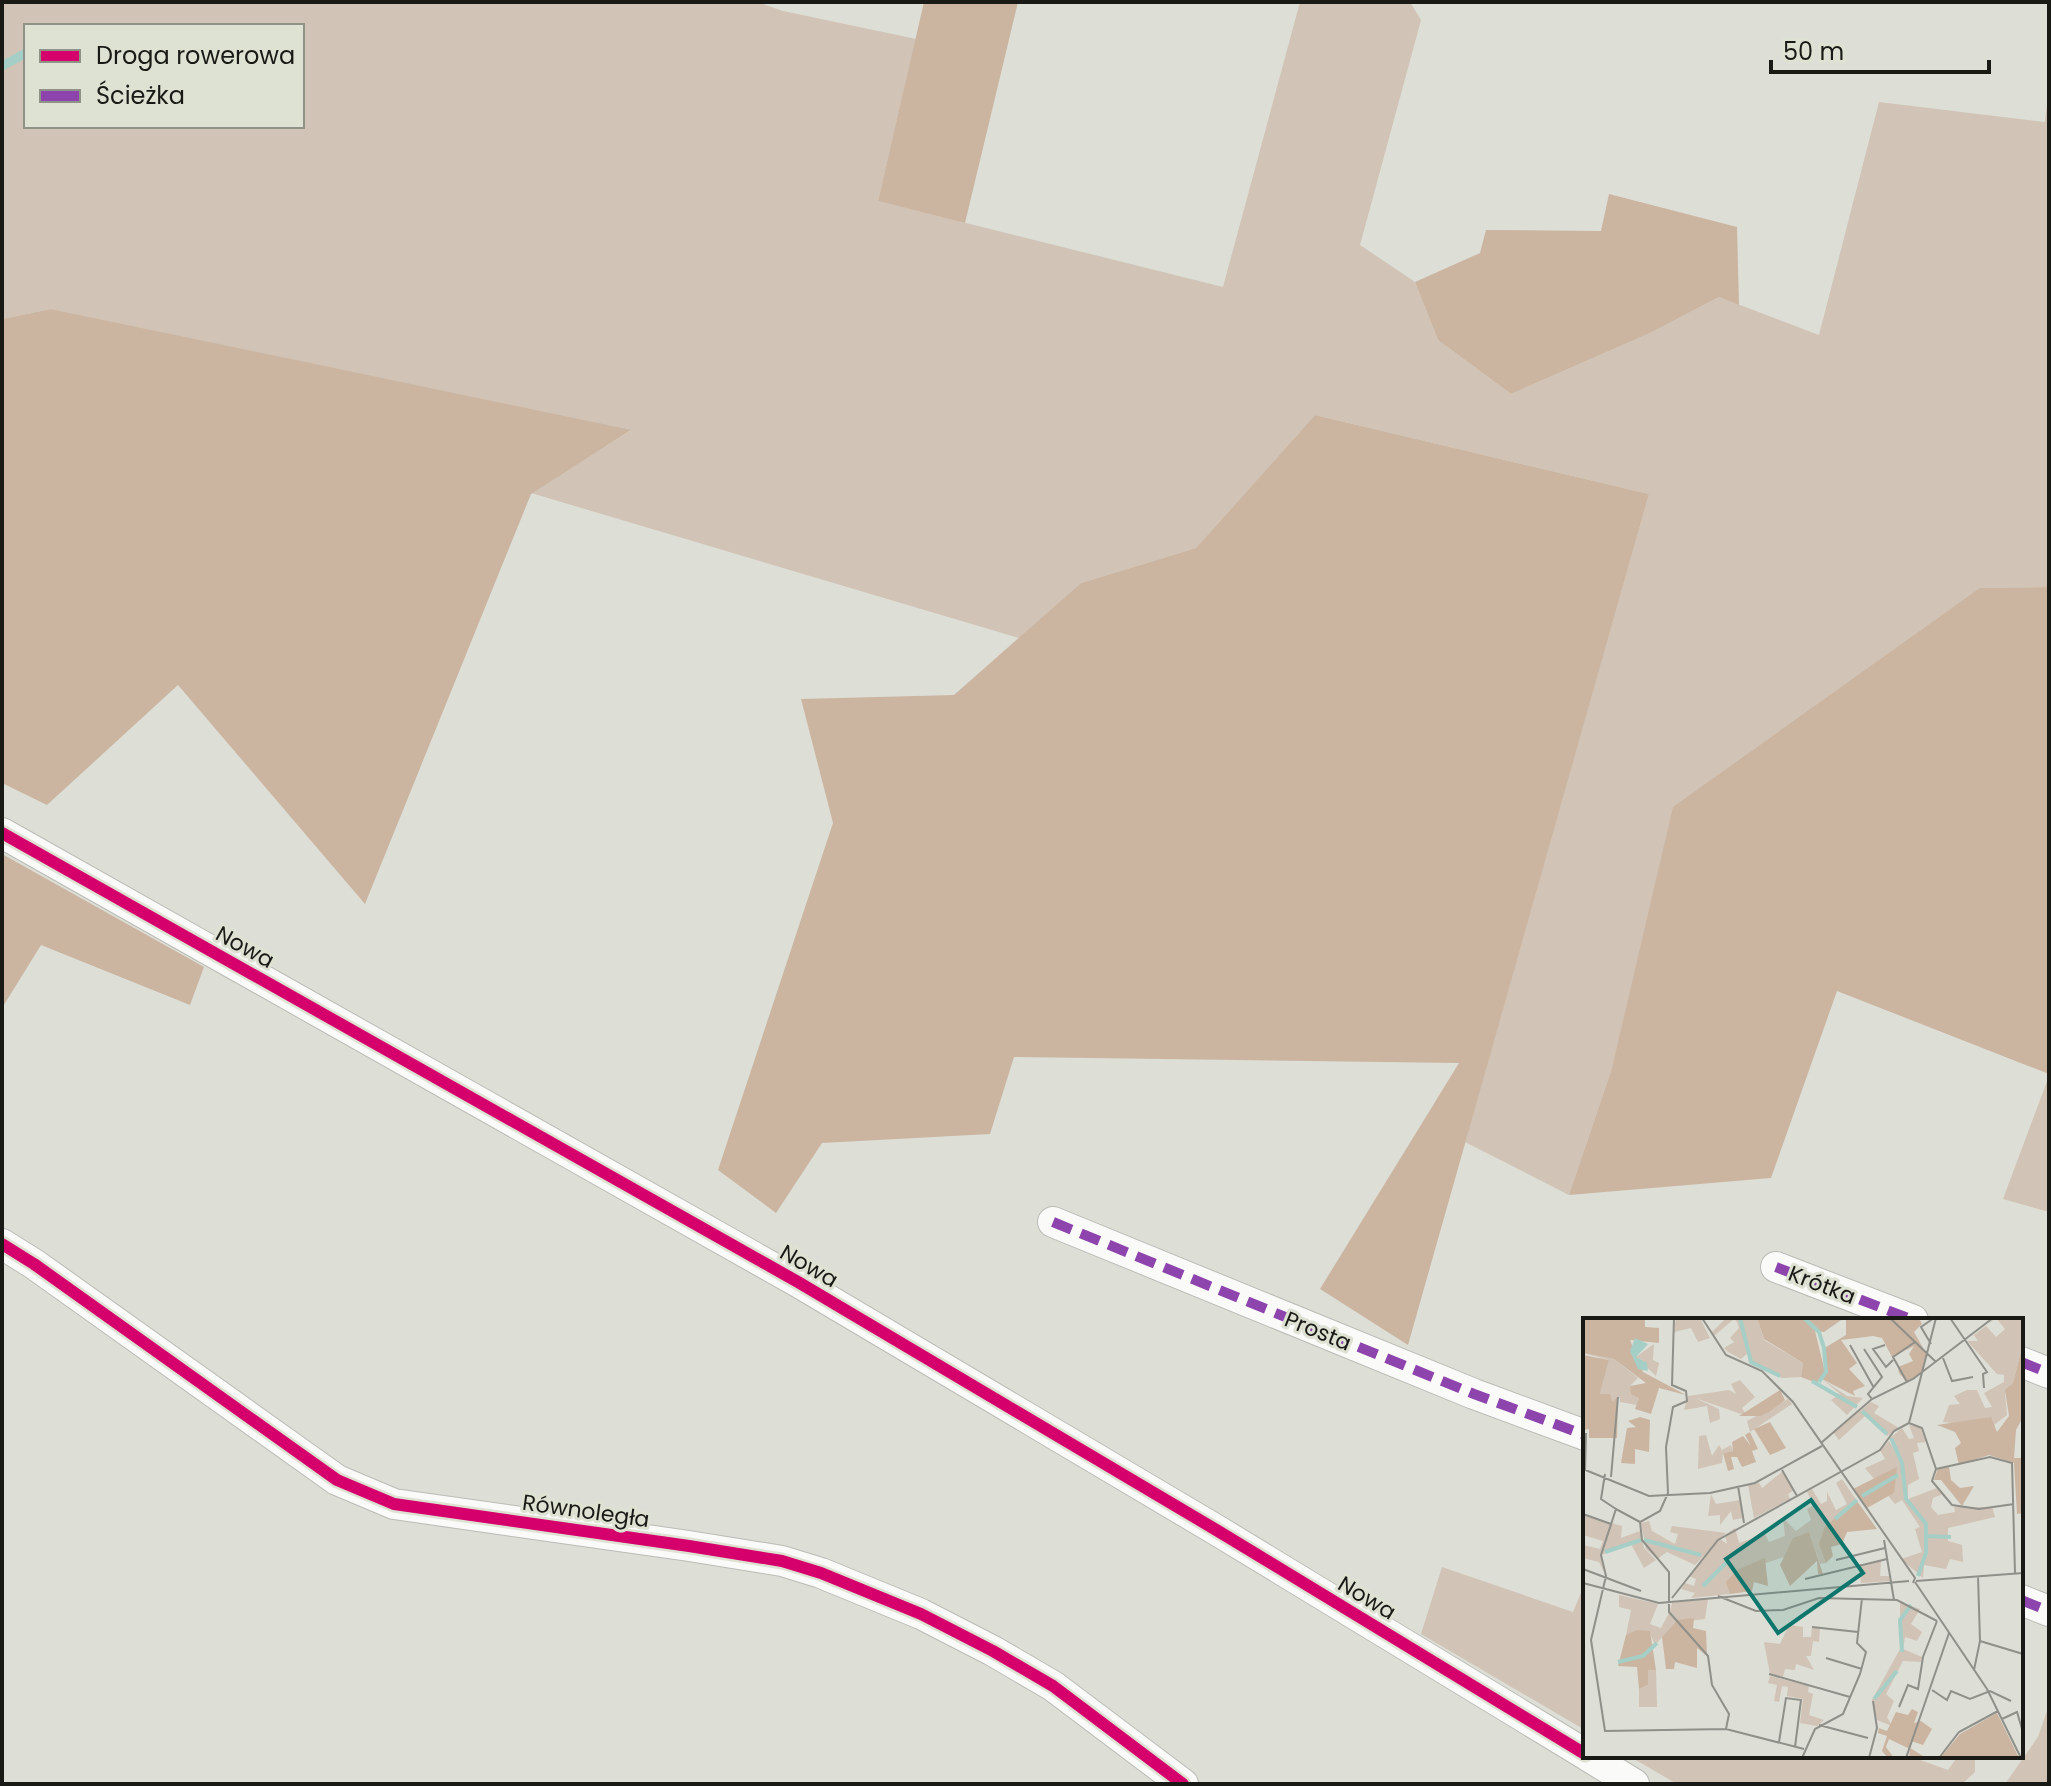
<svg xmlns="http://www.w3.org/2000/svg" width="2051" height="1786" font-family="Poppins,sans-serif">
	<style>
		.green { fill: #d1c3b5; fill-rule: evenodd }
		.forest { fill: #cbb5a1 }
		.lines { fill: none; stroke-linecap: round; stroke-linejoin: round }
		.stream { stroke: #a5cfc6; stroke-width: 9 }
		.minor-casing { stroke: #babcb6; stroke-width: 32 }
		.minor { stroke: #fafaf9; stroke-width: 30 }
		.quiet { stroke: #8e44ad; stroke-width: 10; stroke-dasharray: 20 10; stroke-linecap: butt }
		.cycleway-casing { stroke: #dee2d3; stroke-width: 17 }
		.cycleway { stroke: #d6006c; stroke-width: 12 }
		.labels { text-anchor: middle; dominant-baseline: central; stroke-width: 6; stroke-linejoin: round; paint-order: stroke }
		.street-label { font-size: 22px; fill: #191a15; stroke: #dee2d3 }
		.inset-river { fill: none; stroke: #a5cfc6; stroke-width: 4 }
		.inset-road { fill: none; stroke: #8f9089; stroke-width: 2 }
		.view { fill: #0f766e; fill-opacity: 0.15; stroke: #0f766e; stroke-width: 4 }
		.inset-edge { fill: none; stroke: #191a15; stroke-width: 4 }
	</style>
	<rect width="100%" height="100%" fill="#ddded6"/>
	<path class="green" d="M 2,2 L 757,2 L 783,11 L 916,39 L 878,201 L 1223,287 L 1300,2 L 1410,2 L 1421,20 L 1360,245 L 1415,282 L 1438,340 L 1511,394 L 1650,333 L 1719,297 L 1819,335 L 1879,102 L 2045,122 L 2049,88 L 2049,587 L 1980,588 L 1612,1068 L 1569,1195 L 1465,1142 L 1649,494 L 1315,415 L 1196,548 L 1081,583 L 1019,638 L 531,493 L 630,431 L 51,309 L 2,319 ZM 26,26 L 302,26 L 302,126 L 26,126 Z
		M 2049,1076 L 2049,1212 L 2003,1199 Z
		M 1442,1567 L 1573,1612 L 1585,1583 L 1585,1730 L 1421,1634 Z
		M 2049,1705 L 2049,1784 L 2005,1784 L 2038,1737 Z
		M 1629,1756 L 1909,1756 L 1948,1770 L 1958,1756 L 1969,1756 L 1975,1760 L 1975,1772 L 1962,1784 L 1677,1784 Z"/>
	<path class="forest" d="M 924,2 L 1018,2 L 965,223 L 878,201 Z
		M 1609,194 L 1737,227 L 1739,305 L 1719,297 L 1650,333 L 1511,394 L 1438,340 L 1415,282 L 1480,253 L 1486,230 L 1601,231 Z
		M 51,309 L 631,430 L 531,494 L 365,904 L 178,685 L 47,805 L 2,783 L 2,319 Z
		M 1315,415 L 1649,494 L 1408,1345 L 1320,1289 L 1459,1063 L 1014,1057 L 990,1134 L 822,1143 L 776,1213 L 718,1170 L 833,823 L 801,699 L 954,695 L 1081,583 L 1196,548 Z
		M 2049,587 L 2049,1074 L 1837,991 L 1771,1178 L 1569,1195 L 1612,1068 L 1673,807 L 1980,588 Z
		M 2,854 L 204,967 L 190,1005 L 41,945 L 2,1008 Z"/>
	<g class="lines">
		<path class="stream" d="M 2,66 L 26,53"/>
		<defs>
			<path id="minor" d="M 2,833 L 798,1282 L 1218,1531 L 1585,1754
				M 1053,1222 L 1474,1394 L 1585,1435
				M 2,1244 L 34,1264 L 337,1480 L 394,1504 L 689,1546 L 782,1561 L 821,1573 L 921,1614 L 993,1651 L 1053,1686 L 1183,1784
				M 1776,1267 L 1913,1320
				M 2021,1362 L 2049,1373
				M 2021,1600 L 2049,1611
				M 1588,1756 L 1634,1784"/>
		</defs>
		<use href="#minor" class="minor-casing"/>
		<use href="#minor" class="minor"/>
		<path class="quiet" d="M 1053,1222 L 1474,1394 L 1585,1435
			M 1776,1267 L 1913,1320
			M 2021,1362 L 2049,1373
			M 2021,1600 L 2049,1611"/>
		<defs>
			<path id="cycleway" d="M 2,833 L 798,1282 L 1218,1531 L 1585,1754
				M 2,1244 L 34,1264 L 337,1480 L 394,1504 L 689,1546 L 782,1561 L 821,1573 L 921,1614 L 993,1651 L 1053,1686 L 1183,1784"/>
		</defs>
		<use href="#cycleway" class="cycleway-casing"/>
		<use href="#cycleway" class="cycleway"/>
	</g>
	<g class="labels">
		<g class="street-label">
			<text transform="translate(245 947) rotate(29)">Nowa</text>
			<text transform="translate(809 1266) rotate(30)">Nowa</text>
			<text transform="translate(1822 1285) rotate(21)">Krótka</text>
			<text transform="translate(1318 1331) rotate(22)">Prosta</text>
			<text transform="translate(586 1511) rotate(8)">Równoległa</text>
			<text transform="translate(1367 1598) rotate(31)">Nowa</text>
		</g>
	</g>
	<g transform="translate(1583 1318)">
		<rect width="440" height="440" fill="#ddded6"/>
		<path d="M 93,0 L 117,0 L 127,20 L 115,24 L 108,10 L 91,14 ZM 143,0 L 174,0 L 181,22 L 220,45 L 218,59 L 199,60 L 169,43 L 166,34 L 158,41 L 145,34 L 141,30 L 151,24 L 147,20 L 156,10 L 154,4 L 151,1 L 131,18 L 129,14 ZM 411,0 L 440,0 L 440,26 L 430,65 L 422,75 L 424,97 L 411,107 L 407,99 L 378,106 L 360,104 L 366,87 L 377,86 L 371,78 L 384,72 L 394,72 L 402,90 L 409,89 L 401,75 L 421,64 L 421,57 L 414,56 L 384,23 L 395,23 L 391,17 L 403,8 L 413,19 L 422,11 L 413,0 L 405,6 ZM 71,26 L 70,42 L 76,45 L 73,58 L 53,39 ZM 0,35 L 31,41 L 55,60 L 47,68 L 56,80 L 54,87 L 37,84 L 37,79 L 28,85 L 17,76 L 26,42 ZM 239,61 L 264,78 L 280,80 L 264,97 L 248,82 L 257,76 ZM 157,62 L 172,79 L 159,90 L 164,98 L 112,80 L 136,91 L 137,101 L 127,105 L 124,88 L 101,92 L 105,78 L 146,72 L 153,76 L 148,66 ZM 205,81 L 209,86 L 167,114 L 164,103 ZM 288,84 L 296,88 L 291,95 L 316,110 L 304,118 L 282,98 L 256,122 L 250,114 ZM 326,107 L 337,109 L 343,124 L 334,125 L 336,133 L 330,135 L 336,161 L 325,167 L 325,181 L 354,170 L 360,176 L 350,180 L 348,189 L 355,197 L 372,194 L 371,189 L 409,189 L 412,199 L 365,210 L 365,223 L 379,227 L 380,244 L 367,241 L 363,251 L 341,247 L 340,260 L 318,241 L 339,234 L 332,211 L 337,209 L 319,182 L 312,186 L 282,150 L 302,141 L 297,132 L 306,123 L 316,139 L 307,120 L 319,110 L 326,121 L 331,120 ZM 123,117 L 129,138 L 136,127 L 139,132 L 148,127 L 150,133 L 140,135 L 139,145 L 115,151 L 116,118 ZM 199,154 L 211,172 L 205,176 L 207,181 L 171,200 L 165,167 L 176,165 L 179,170 ZM 259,161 L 274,183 L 242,208 L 243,245 L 237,246 L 226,214 L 204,238 L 180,246 L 181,242 L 144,264 L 147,276 L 108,280 L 112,275 L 98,271 L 102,265 L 111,268 L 113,261 L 106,258 L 137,221 L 144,226 L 142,217 L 152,210 L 156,225 L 182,216 L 186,224 L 202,218 L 200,200 L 213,213 L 228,202 L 224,191 L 231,187 L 224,174 L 229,171 L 238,186 L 244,183 L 244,174 L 253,192 L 264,186 L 253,165 ZM 128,176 L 133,186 L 157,182 L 159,200 L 150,202 L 148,193 L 137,207 L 137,197 L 125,198 ZM 0,197 L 39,208 L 38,220 L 57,213 L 61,230 L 73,242 L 61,250 L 48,226 L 18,237 L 21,254 L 16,244 L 0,240 L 0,227 L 17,231 L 20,223 L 0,217 ZM 66,203 L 69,213 L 92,226 L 95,216 L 87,214 L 89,208 L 143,215 L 112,247 L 84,234 L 74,241 L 63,231 L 58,205 ZM 298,243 L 297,258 L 306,258 L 307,263 L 278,265 L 276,249 ZM 36,277 L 75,286 L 67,306 L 78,310 L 86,295 L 93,303 L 72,327 L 66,313 L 43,317 L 48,292 L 36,289 ZM 125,281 L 122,301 L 96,304 L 87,294 L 89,285 ZM 317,284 L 337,291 L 328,306 L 339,314 L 334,323 L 322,319 L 320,331 L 339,339 L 338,344 L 320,343 L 303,376 L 311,383 L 304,399 L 309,408 L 294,402 L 289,382 L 317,331 ZM 206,307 L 220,309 L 220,319 L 228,319 L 229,309 L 237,310 L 236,324 L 230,323 L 228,338 L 223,338 L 231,352 L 213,346 L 212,352 L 202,351 L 200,359 L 187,356 L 181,324 L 197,326 ZM 65,351 L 73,352 L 74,389 L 56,389 L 56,371 L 65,367 ZM 187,358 L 226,368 L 225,374 L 230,376 L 226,397 L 241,402 L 234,408 L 217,405 L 220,381 L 204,378 L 205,369 L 199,368 L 196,384 L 191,383 L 194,367 L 185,365 Z" fill="#d1c3b5"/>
		<path d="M 0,0 L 91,0 L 62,2 L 62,9 L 76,10 L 76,25 L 47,22 L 60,54 L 103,77 L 76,70 L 68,96 L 52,91 L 56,80 L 48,76 L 47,68 L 63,65 L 31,41 L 0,35 ZM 174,0 L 261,0 L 241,14 L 232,13 L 242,54 L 234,65 L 218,59 L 220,45 L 181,21 ZM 263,0 L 336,0 L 339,6 L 331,14 L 344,37 L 338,55 L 324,64 L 316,55 L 315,49 L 330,43 L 326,36 L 331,28 L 309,39 L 299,20 L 290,18 L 258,22 L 274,45 L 266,51 L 282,68 L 270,73 L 272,78 L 239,61 L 244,53 L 240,31 L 263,17 ZM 440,26 L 440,99 L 433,112 L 431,140 L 440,140 L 440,195 L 434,196 L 431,145 L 406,137 L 376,147 L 372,130 L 378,125 L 372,114 L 354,107 L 408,99 L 414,114 L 426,98 L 422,72 L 430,65 ZM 0,37 L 26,42 L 17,76 L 27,76 L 29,84 L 35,79 L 34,120 L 6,120 L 6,111 L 0,112 ZM 197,72 L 202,82 L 186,94 L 177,98 L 156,98 ZM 57,99 L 67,102 L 66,134 L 52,131 L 52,146 L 38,145 L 44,110 L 53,109 L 45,103 ZM 187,104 L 203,130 L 187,137 L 171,111 ZM 167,114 L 175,131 L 169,133 L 173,144 L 159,149 L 154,139 L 148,139 L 151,151 L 145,153 L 140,135 L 150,133 L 149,124 L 160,118 L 168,128 L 162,117 ZM 314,149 L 311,175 L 284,190 L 270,171 ZM 366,149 L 368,162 L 377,170 L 391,168 L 379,188 L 358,162 L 351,162 L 355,150 ZM 274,183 L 294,211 L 264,214 L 259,226 L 248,229 L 250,238 L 243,245 L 236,226 L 242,208 ZM 226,214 L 240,256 L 235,256 L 234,243 L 207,268 L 197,247 L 210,220 ZM 182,240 L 185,268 L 171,264 L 169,273 L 147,276 L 143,264 L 154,252 ZM 111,300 L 110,310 L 123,313 L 124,338 L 114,330 L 114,350 L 92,344 L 91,351 L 83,351 L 79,319 L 94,302 ZM 54,312 L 67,313 L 73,352 L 65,352 L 65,367 L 56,371 L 54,349 L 35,348 L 43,317 ZM 329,391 L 335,394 L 331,405 L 338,403 L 349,411 L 340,427 L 328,423 L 327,430 L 340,438 L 326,440 L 327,431 L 306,421 L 303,429 L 311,440 L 305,440 L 299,433 L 304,418 L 295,415 L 296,410 L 304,413 L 313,394 L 325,397 ZM 414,395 L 436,440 L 357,440 L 377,416 Z" fill="#cbb5a1"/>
		<path d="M 52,20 L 65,26 L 53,39 L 64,45 L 65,53 L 55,51 L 47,33 Z" fill="#a5cfc6"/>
		<path class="inset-river" d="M 157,0 L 168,44 L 197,58M 221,0 L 236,14 L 241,30 L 243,54 L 236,64M 229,63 L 274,89M 279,93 L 304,116M 308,120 L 319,145 L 323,181 L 343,206 L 343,235 L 335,258M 279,178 L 315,157M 252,201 L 274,182M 343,218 L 368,219M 61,222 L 118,237M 22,234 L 58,222M 120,268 L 146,242M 319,334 L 317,302 L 328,287M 35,344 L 60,338 L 74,325M 291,381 L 314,353"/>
		<path class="inset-road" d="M 91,0 L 89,67 L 103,73 L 104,83 L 90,89 L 83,129 L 85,175 L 77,193 L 57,204 L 59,222 L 86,254 L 86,294 L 125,338 L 129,367 L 146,396 L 143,411M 119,0 L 143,37 L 179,53 L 210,84 L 332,260 L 330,265M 307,0 L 353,44M 367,0 L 404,54 L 400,56 L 401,70M 348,26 L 338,9 L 351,0M 267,27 L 291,70M 302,27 L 290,31 L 303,49 L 310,42M 281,31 L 299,59 L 285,76 L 289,81M 360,40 L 369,63 L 390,59M 324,64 L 310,39 L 332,24M 326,105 L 339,110 L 353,151 L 349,163 L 369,187 L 396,191 L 431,186M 238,125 L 289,81 L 330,61 L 410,0M 0,151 L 66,178 L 127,175 L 172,165 L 239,128M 353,151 L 407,139 L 429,145 L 432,255M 2,152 L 3,115M 199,152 L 214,178M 22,156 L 18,181 L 33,191M 28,159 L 35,79M 155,168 L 161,205M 0,196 L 28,206M 57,204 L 33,191 L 18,237 L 23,258 L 8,322 L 22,413 L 143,411 L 221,431M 301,222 L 311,282M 253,242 L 302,230M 0,251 L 58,273M 222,261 L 304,241M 333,263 L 440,255M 332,264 L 404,371 L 438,440M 0,265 L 76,285 L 326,263M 135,278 L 173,293 L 200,292 L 236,280 L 314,282 L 354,303M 89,280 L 135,222 L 297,132 L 311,113 L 326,105 L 353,0M 229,309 L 275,314M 397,323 L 440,336M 243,340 L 279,351M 391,352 L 397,323 L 395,258M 186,356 L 267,379M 349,372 L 364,382 L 368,373 L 387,381 L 407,373 L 428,383M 316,389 L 325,367 L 335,371 L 340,339 L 354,303M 419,401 L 434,394 L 439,411M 236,407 L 285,420M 196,424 L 203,380 L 218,382 L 212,429M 219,440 L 232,411 L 260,396 L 277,356 L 283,334 L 274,325 L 279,280M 286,440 L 294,410 L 290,383M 323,440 L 366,315M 356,440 L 376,414 L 415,393"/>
		<path class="view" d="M 228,182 L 280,255 L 195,315 L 143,241 Z"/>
		<rect width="440" height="440" class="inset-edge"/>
	</g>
	<rect width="2051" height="1786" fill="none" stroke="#191a15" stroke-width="8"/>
	<rect x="24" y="24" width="280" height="104" fill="#dee2d3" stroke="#8f9287" stroke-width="2"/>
	<rect x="40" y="50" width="40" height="12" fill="#d6006c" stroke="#8f9287" stroke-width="2"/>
	<text x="96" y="64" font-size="24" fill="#191a15">Droga rowerowa</text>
	<rect x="40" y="90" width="40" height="12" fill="#8e44ad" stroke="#8f9287" stroke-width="2"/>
	<text x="96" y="104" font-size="24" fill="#191a15">Ścieżka</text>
	<path d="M1771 60v12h218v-12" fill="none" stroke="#191a15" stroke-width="4"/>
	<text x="1783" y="60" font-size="24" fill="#191a15" stroke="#dee2d3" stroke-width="6" paint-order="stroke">50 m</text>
</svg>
